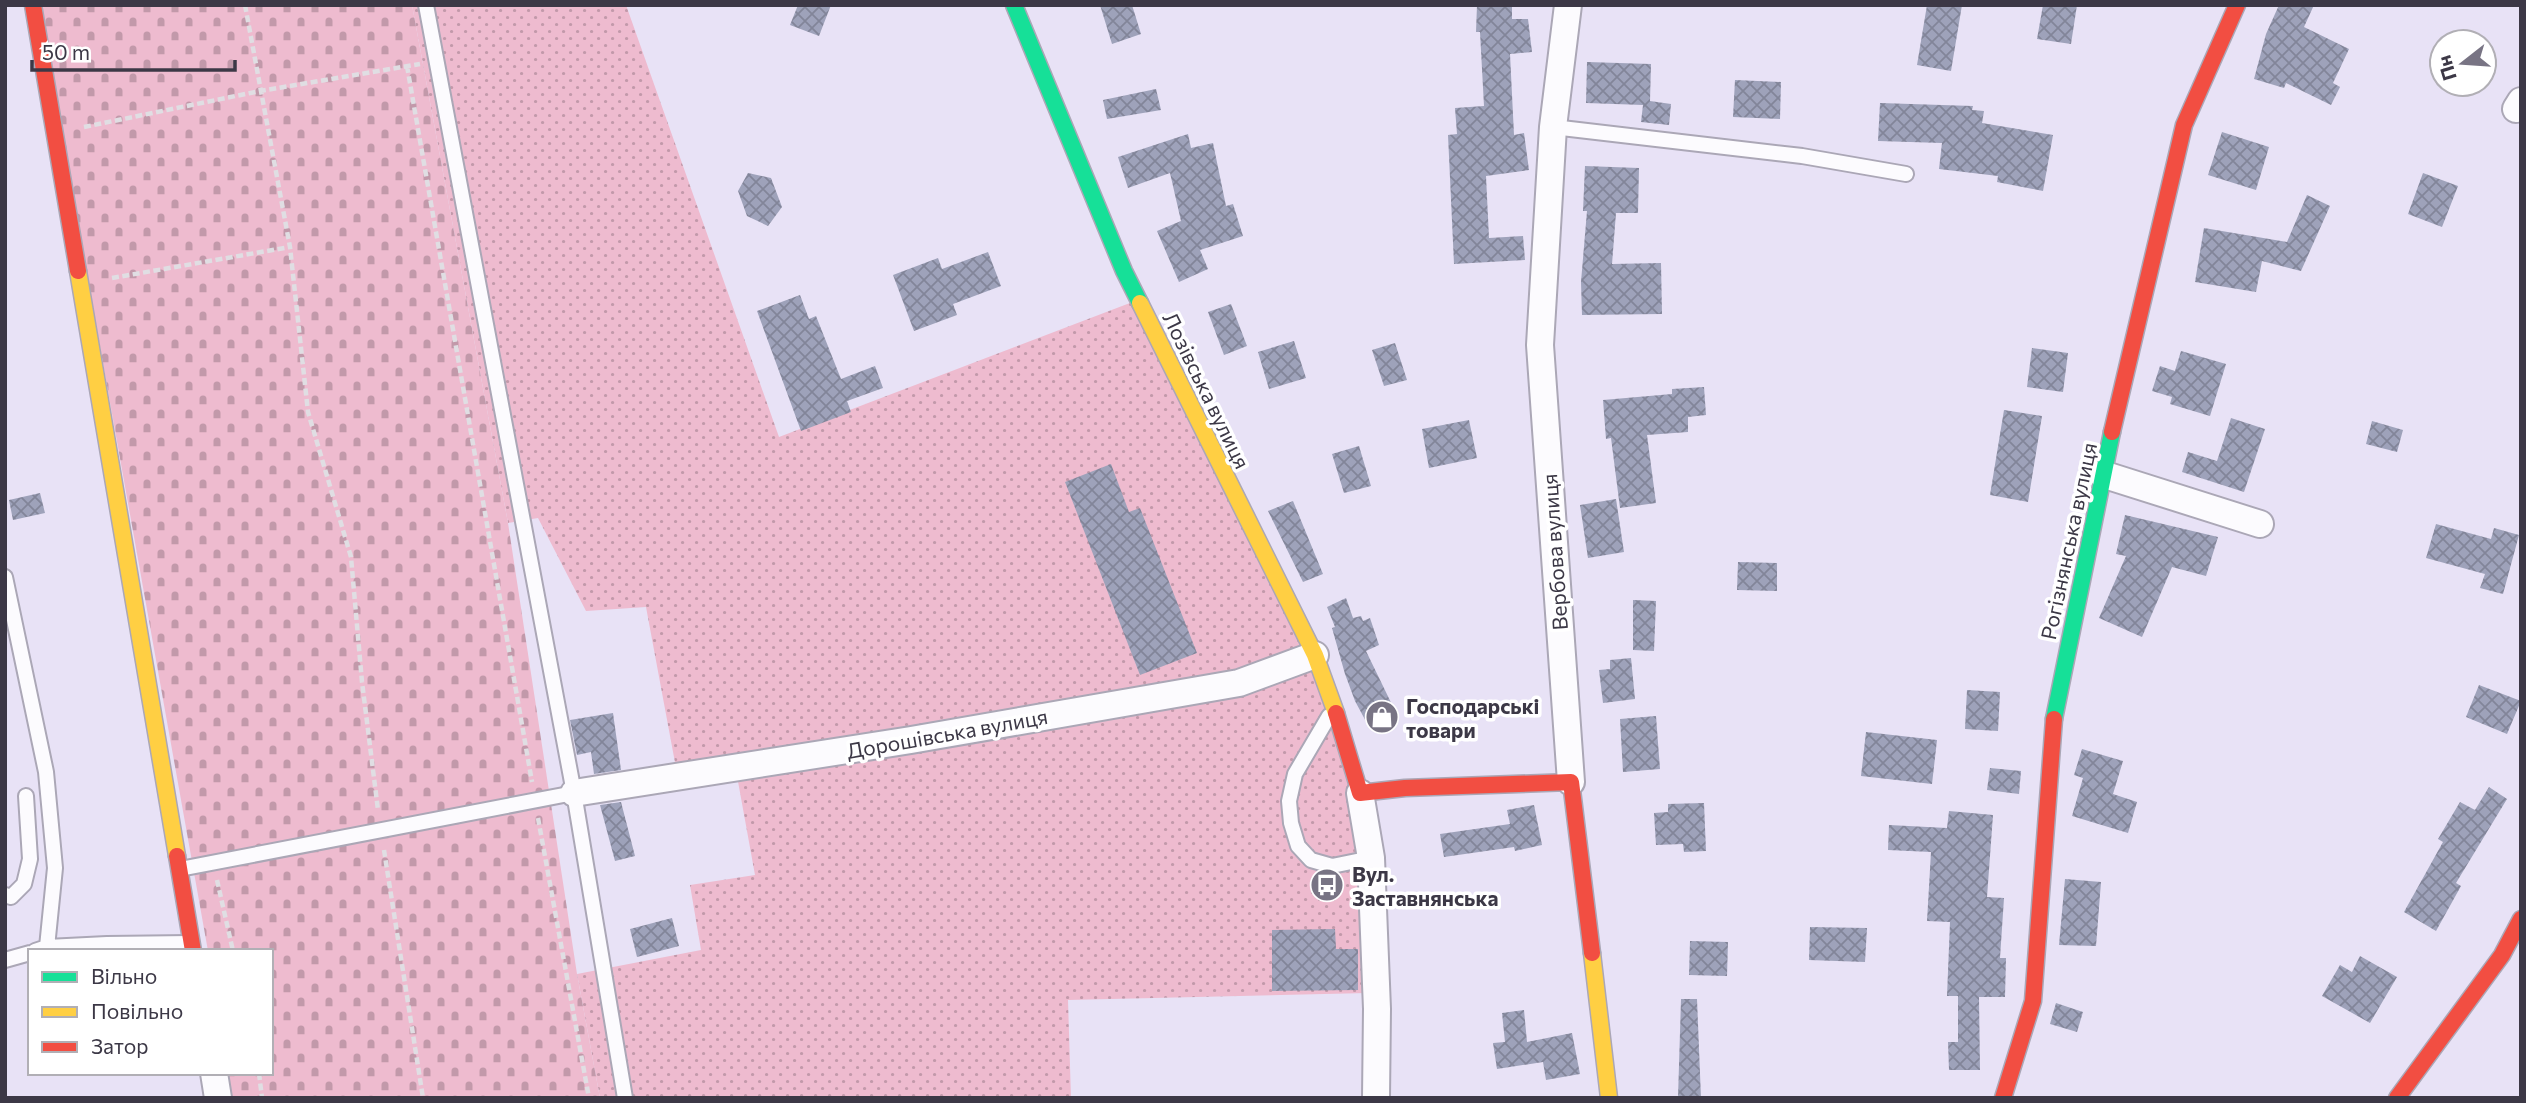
<svg xmlns="http://www.w3.org/2000/svg" width="2526" height="1103" font-family="Commissioner,sans-serif">
	<style>
		.grass { fill: url(#grass-dots) }
		.cemetery { fill: url(#cemetery-stones) }
		.building { fill: url(#building-cross-hatch) }
		.lines { fill: none; stroke-linecap: round; stroke-linejoin: round }
		.lane-casing { stroke: #aba7b6; stroke-width: 18 }
		.street-casing { stroke: #aba7b6; stroke-width: 30 }
		.fast-casing { stroke: #aba7b6; stroke-width: 19 }
		.slow-casing { stroke: #aba7b6; stroke-width: 19 }
		.jam-casing { stroke: #aba7b6; stroke-width: 19 }
		.path { stroke: #e0dee3; stroke-width: 4.5; stroke-dasharray: 7 3.5; stroke-linecap: butt }
		.lane { stroke: #fcfbfe; stroke-width: 14 }
		.street { stroke: #fcfbfe; stroke-width: 26 }
		.fast { stroke: #16e098; stroke-width: 16 }
		.slow { stroke: #ffcf43; stroke-width: 16 }
		.jam { stroke: #f24e42; stroke-width: 16 }
		.labels { text-anchor: middle; dominant-baseline: central; stroke-width: 7; stroke-linejoin: round; paint-order: stroke }
		.street-label { font-size: 21px; fill: #3c3846; stroke: #fff }
		.poi-label { font-size: 21px; font-weight: bold; fill: #3c3846; stroke: #fff; text-anchor: start }
	</style>
	<defs>
		<pattern id="grass-dots" width="8" height="8" patternUnits="userSpaceOnUse" patternTransform="scale(1.75)"><rect width="8" height="8" fill="#eebbcf"/><path d="M2 2h.1M6 6h.1" fill="none" stroke="#c299aa" stroke-width="1.8" stroke-linecap="round"/></pattern>
		<pattern id="cemetery-stones" width="16" height="16" patternUnits="userSpaceOnUse" patternTransform="scale(1.75)"><rect width="16" height="16" fill="#eebbcf"/><path d="M2 7V4a2 2 0 0 1 4 0v3zM10 15v-3a2 2 0 0 1 4 0v3z" fill="#c299aa"/></pattern>
		<pattern id="building-cross-hatch" width="8" height="8" patternUnits="userSpaceOnUse" patternTransform="scale(1.75)"><rect width="8" height="8" fill="#9ea2ba"/><path d="M0 0l8 8M0 8l8-8" fill="none" stroke="#828599"/></pattern>
	</defs>
	<rect width="100%" height="100%" fill="#e8e2f6"/>
	<path class="grass" d="M 412,5 L 626,5 L 779,437 L 1143,298 L 1365,777 L 1368,993 L 1068,1000 L 1071,1098 L 600,1098 L 577,974 L 701,950 L 690,885 L 755,875 L 737,776 L 679,784 L 646,607 L 586,611 L 538,518 L 508,523 Z"/>
	<path class="cemetery" d="M 39,5 L 412,5 L 508,523 L 577,974 L 600,1098 L 232,1098 L 228,1073 L 271,1073 L 271,951 L 208,951 Z"/>
	<path class="building" d="M 798,5 L 831,5 L 819,36 L 790,25 Z
		M 1100,5 L 1132,5 L 1141,34 L 1112,44 Z
		M 1477,5 L 1512,5 L 1512,19 L 1528,19 L 1532,52 L 1510,54 L 1514,135 L 1524,133 L 1529,170 L 1486,176 L 1489,238 L 1523,236 L 1525,260 L 1454,264 L 1448,135 L 1457,134 L 1455,108 L 1484,106 L 1480,32 L 1476,32 Z
		M 1927,5 L 1962,5 L 1951,71 L 1917,65 Z
		M 2043,5 L 2077,5 L 2071,44 L 2037,39 Z
		M 2279,5 L 2314,5 L 2304,27 L 2349,49 L 2333,83 L 2340,87 L 2331,105 L 2286,83 L 2284,88 L 2254,79 L 2266,34 Z
		M 1587,62 L 1651,64 L 1650,101 L 1671,104 L 1669,125 L 1641,122 L 1643,105 L 1586,103 Z
		M 1735,80 L 1781,82 L 1780,119 L 1733,117 Z
		M 1156,89 L 1161,110 L 1107,119 L 1103,100 Z
		M 1880,103 L 1973,106 L 1972,110 L 1984,111 L 1982,123 L 2053,135 L 2043,191 L 1997,182 L 1998,176 L 1939,169 L 1942,143 L 1878,141 Z
		M 2222,132 L 2269,147 L 2256,190 L 2208,175 Z
		M 1188,134 L 1191,148 L 1213,143 L 1226,206 L 1233,204 L 1243,236 L 1200,250 L 1208,269 L 1179,282 L 1157,231 L 1181,221 L 1170,173 L 1128,188 L 1118,157 Z
		M 1585,166 L 1639,168 L 1638,213 L 1616,213 L 1612,264 L 1661,263 L 1662,314 L 1582,315 L 1581,282 L 1587,211 L 1583,211 Z
		M 748,173 L 771,178 L 782,207 L 768,226 L 747,216 L 738,191 Z
		M 2423,173 L 2458,186 L 2442,227 L 2408,214 Z
		M 2307,195 L 2330,206 L 2301,271 L 2262,261 L 2256,292 L 2195,282 L 2204,228 L 2287,242 Z
		M 988,252 L 1001,286 L 953,304 L 957,315 L 914,331 L 893,275 L 938,258 L 942,269 Z
		M 800,295 L 809,319 L 816,316 L 841,379 L 875,366 L 883,388 L 847,401 L 851,412 L 801,431 L 757,311 Z
		M 1231,304 L 1247,346 L 1224,355 L 1208,312 Z
		M 1294,341 L 1306,378 L 1269,389 L 1258,352 Z
		M 1395,343 L 1407,380 L 1384,386 L 1372,350 Z
		M 2032,348 L 2068,353 L 2063,392 L 2027,387 Z
		M 2181,351 L 2226,364 L 2210,416 L 2170,404 L 2172,397 L 2152,391 L 2160,366 L 2175,371 Z
		M 1704,387 L 1706,415 L 1688,417 L 1688,432 L 1647,435 L 1656,503 L 1620,508 L 1611,438 L 1606,439 L 1603,400 L 1672,394 L 1672,389 Z
		M 2004,410 L 2042,416 L 2028,502 L 1990,495 Z
		M 2231,418 L 2265,429 L 2244,492 L 2182,472 L 2188,452 L 2217,461 Z
		M 1469,420 L 1477,458 L 1429,468 L 1422,429 Z
		M 2372,421 L 2403,430 L 2397,452 L 2366,444 Z
		M 1359,446 L 1371,486 L 1344,493 L 1332,454 Z
		M 1111,464 L 1129,512 L 1140,508 L 1197,653 L 1140,675 L 1065,482 Z
		M 40,493 L 45,513 L 13,520 L 9,500 Z
		M 1616,499 L 1624,552 L 1588,558 L 1580,505 Z
		M 1293,501 L 1323,574 L 1303,582 L 1268,511 Z
		M 2125,515 L 2218,537 L 2206,576 L 2172,567 L 2142,637 L 2099,618 L 2126,556 L 2116,554 Z
		M 2436,524 L 2491,539 L 2494,528 L 2519,535 L 2503,594 L 2480,588 L 2485,574 L 2426,558 Z
		M 1738,562 L 1777,563 L 1777,591 L 1737,590 Z
		M 1346,598 L 1353,618 L 1361,616 L 1363,621 L 1370,618 L 1379,645 L 1366,651 L 1397,715 L 1370,729 L 1355,701 L 1345,674 L 1332,628 L 1335,627 L 1327,607 Z
		M 1633,600 L 1656,601 L 1654,651 L 1633,650 Z
		M 1631,658 L 1635,699 L 1603,703 L 1599,670 L 1610,669 L 1610,660 Z
		M 2479,685 L 2521,701 L 2507,734 L 2466,717 Z
		M 1967,690 L 2000,692 L 1998,731 L 1965,729 Z
		M 613,713 L 621,770 L 594,774 L 591,752 L 577,755 L 570,720 Z
		M 1656,716 L 1660,769 L 1623,772 L 1620,719 Z
		M 1866,732 L 1937,740 L 1932,784 L 1861,776 Z
		M 2082,749 L 2123,761 L 2113,794 L 2137,802 L 2128,833 L 2072,816 L 2083,778 L 2074,775 Z
		M 1990,768 L 2021,771 L 2019,794 L 1987,790 Z
		M 2489,787 L 2507,799 L 2456,883 L 2461,886 L 2436,931 L 2404,912 L 2443,842 L 2438,839 L 2460,802 L 2475,810 Z
		M 621,802 L 635,856 L 615,861 L 600,805 Z
		M 1704,803 L 1706,851 L 1684,852 L 1683,844 L 1656,845 L 1654,813 L 1668,812 L 1668,804 Z
		M 1534,805 L 1542,845 L 1515,851 L 1514,847 L 1444,857 L 1440,834 L 1510,824 L 1507,810 Z
		M 1949,811 L 1993,815 L 1987,897 L 2004,898 L 2000,958 L 2006,958 L 2005,997 L 1979,997 L 1980,1070 L 1949,1070 L 1948,1042 L 1958,1042 L 1958,996 L 1947,996 L 1950,922 L 1927,921 L 1931,852 L 1888,850 L 1889,825 L 1947,828 Z
		M 2065,879 L 2101,882 L 2096,946 L 2059,945 Z
		M 672,918 L 679,946 L 637,957 L 630,929 Z
		M 1810,927 L 1867,928 L 1865,962 L 1809,960 Z
		M 1335,929 L 1336,949 L 1358,949 L 1358,990 L 1272,991 L 1272,930 Z
		M 1690,941 L 1728,942 L 1727,976 L 1689,975 Z
		M 2360,956 L 2397,977 L 2370,1023 L 2322,996 L 2340,965 L 2352,972 Z
		M 1681,999 L 1697,999 L 1701,1098 L 1678,1098 Z
		M 2056,1003 L 2083,1012 L 2077,1032 L 2050,1024 Z
		M 1524,1010 L 1527,1042 L 1572,1033 L 1580,1074 L 1546,1080 L 1543,1062 L 1497,1069 L 1493,1043 L 1505,1042 L 1502,1013 Z"/>
	<g class="lines">
		<defs>
			<path id="lane" d="M 426,5 L 574,793 L 625,1098
				M 1553,127 L 1802,156 L 1906,174
				M 5,577 L 46,772 L 55,868 L 47,947
				M 1329,716 L 1295,774 L 1289,801 L 1291,823 L 1298,846 L 1311,860 L 1332,866 L 1371,858
				M 180,869 L 574,793
				M 5,895 L 11,897 L 24,884 L 30,859 L 26,796
				M 35,951 L 47,947 L 107,944 L 190,943
				M 5,960 L 30,953"/>
			<path id="street" d="M 1568,5 L 1553,127 L 1540,345 L 1571,782
				M 2516,109 L 2521,101
				M 2102,474 L 2260,524
				M 574,793 L 911,740 L 1239,683 L 1315,655
				M 1360,793 L 1371,858 L 1377,1009 L 1376,1098
				M 214,1073 L 218,1098"/>
			<path id="fast" d="M 1014,5 L 1124,271 L 1140,303
				M 2054,719 L 2112,432"/>
			<path id="slow" d="M 78,271 L 177,856
				M 1140,303 L 1315,655 L 1336,713
				M 1592,953 L 1609,1098"/>
			<path id="jam" d="M 33,5 L 78,271
				M 2112,432 L 2184,125 L 2237,5
				M 1336,713 L 1360,793 L 1405,788 L 1571,782 L 1592,953
				M 177,856 L 193,951
				M 2003,1098 L 2033,1001 L 2054,719
				M 2397,1098 L 2502,955 L 2521,919"/>
		</defs>
		<use href="#lane" class="lane-casing"/>
		<use href="#street" class="street-casing"/>
		<use href="#fast" class="fast-casing"/>
		<use href="#slow" class="slow-casing"/>
		<use href="#jam" class="jam-casing"/>
		<path class="path" d="M 245,5 L 290,247 L 308,412 L 351,557 L 362,682 L 378,810
			M 407,66 L 532,782
			M 84,127 L 260,91 L 420,64
			M 112,278 L 290,247
			M 538,818 L 589,1098
			M 384,850 L 423,1098
			M 217,880 L 233,951
			M 259,1073 L 262,1098"/>
		<use href="#lane" class="lane"/>
		<use href="#street" class="street"/>
		<use href="#fast" class="fast"/>
		<use href="#slow" class="slow"/>
		<use href="#jam" class="jam"/>
	</g>
	<defs>
		<symbol id="shop-disc" viewBox="-11 -11 22 22"><circle r="9.5" fill="#787484" stroke="#fff"/><path d="M-5-2.5h2.3a2.7 3.5 0 0 1 5.4 0H5L5.5 6h-11ZM-1.5-2.5h3a1.5 2.3 0 0 0-3 0Z" fill="#fff"/></symbol>
		<symbol id="bus-disc" viewBox="-11 -11 22 22"><circle r="9.5" fill="#787484" stroke="#fff"/><path d="M-5-6H5V4H4V6H2V4H-2V6H-4V4H-5ZM-3.5-4V0h7V-4ZM-3.5 1.2v1.5H-2V1.2ZM2 1.2v1.5H3.5V1.2Z" fill="#fff"/></symbol>
	</defs>
	<g fill-rule="evenodd">
		<use href="#shop-disc" x="1363" y="698" width="38" height="38"/>
		<use href="#bus-disc" x="1308" y="866" width="38" height="38"/>
	</g>
	<g class="labels">
		<g class="street-label">
			<text transform="translate(1207 390) rotate(64)">Лозівська вулиця</text>
			<text transform="translate(2068 541) rotate(-78)">Рогізнянська вулиця</text>
			<text transform="translate(1554 552) rotate(-94)">Вербова вулиця</text>
			<text transform="translate(947 733) rotate(-10)">Дорошівська вулиця</text>
		</g>
		<g class="poi-label">
			<text x="1406" y="705">Господарські<tspan x="1406" dy="24">товари</tspan></text>
			<text x="1352" y="873">Вул.<tspan x="1352" dy="24">Заставнянська</tspan></text>
		</g>
	</g>
	<rect width="2526" height="1103" fill="none" stroke="#3c3846" stroke-width="14"/>
	<rect x="28" y="949" width="245" height="126" fill="#ffffff" stroke="#b1afb5" stroke-width="2"/>
	<rect x="42" y="972" width="35" height="10" fill="#16e098" stroke="#b1afb5" stroke-width="2"/>
	<text x="91" y="984" font-size="21" fill="#3c3846">Вільно</text>
	<rect x="42" y="1007" width="35" height="10" fill="#ffcf43" stroke="#b1afb5" stroke-width="2"/>
	<text x="91" y="1019" font-size="21" fill="#3c3846">Повільно</text>
	<rect x="42" y="1042" width="35" height="10" fill="#f24e42" stroke="#b1afb5" stroke-width="2"/>
	<text x="91" y="1054" font-size="21" fill="#3c3846">Затор</text>
	<g transform="translate(2463 63) rotate(253)"><circle r="33" fill="#ffffff" stroke="#b1afb5" stroke-width="2"/>
	<path d="M0-5L12 26L0 18L-12 26Z" fill="#787484"/>
	<text y="-10" font-size="19" font-weight="bold" text-anchor="middle" fill="#3c3846">Пн</text>
	</g>
	<path d="M32 60v10h203v-10" fill="none" stroke="#3c3846" stroke-width="3.5"/>
	<text x="42" y="60" font-size="21" fill="#3c3846" stroke="#ffffff" stroke-width="5" paint-order="stroke">50 m</text>
</svg>
